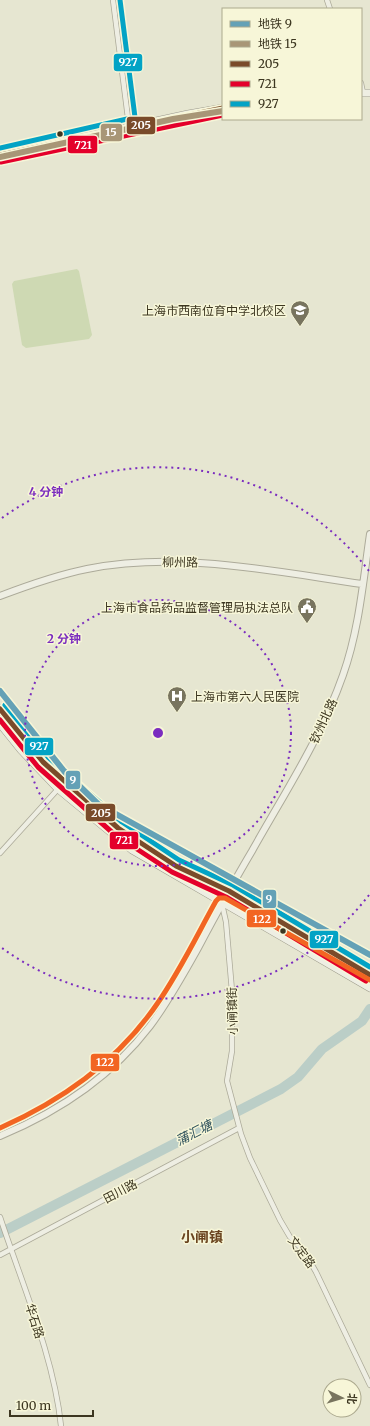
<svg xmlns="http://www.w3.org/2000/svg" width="370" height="1426" font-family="Merriweather,'Noto Sans SC',serif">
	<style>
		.green { fill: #ced9b3 }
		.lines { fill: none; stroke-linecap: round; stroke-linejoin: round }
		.river { stroke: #bbcec7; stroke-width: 10 }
		.minor-casing { stroke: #acaa99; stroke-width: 6 }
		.tertiary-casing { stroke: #acaa99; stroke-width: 8 }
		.secondary-casing { stroke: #9c9a89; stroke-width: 8 }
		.minor { stroke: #eeeee3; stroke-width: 4.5 }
		.tertiary { stroke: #eeeee3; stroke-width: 6 }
		.secondary { stroke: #eeeee3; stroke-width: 7 }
		.bus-1-casing { stroke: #f7f6d8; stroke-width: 8 }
		.bus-2-casing { stroke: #f7f6d8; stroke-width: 8 }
		.bus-3-casing { stroke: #f7f6d8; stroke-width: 8 }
		.bus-4-casing { stroke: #f7f6d8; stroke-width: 8 }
		.bus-1 { stroke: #7a4b2a; stroke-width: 5 }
		.bus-2 { stroke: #e4002b; stroke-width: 5 }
		.bus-3 { stroke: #03a3c5; stroke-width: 5 }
		.bus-4 { stroke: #f26522; stroke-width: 5 }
		.metro-1-casing { stroke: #f7f6d8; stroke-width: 9 }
		.metro-2-casing { stroke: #f7f6d8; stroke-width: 9 }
		.metro-1 { stroke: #64a1b6; stroke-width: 6 }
		.metro-2 { stroke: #a89677; stroke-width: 6 }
		.ring { fill: none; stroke: #7b2cbf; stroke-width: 2; stroke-dasharray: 2 4 }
		.bus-dot { fill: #3c3620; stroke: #f7f6d8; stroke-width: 1.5 }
		.labels { text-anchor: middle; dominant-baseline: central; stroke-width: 3; stroke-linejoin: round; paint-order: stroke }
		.poi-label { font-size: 12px; fill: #3c3620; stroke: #f7f6d8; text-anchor: end }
		.street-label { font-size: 12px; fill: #3c3620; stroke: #f7f6d8 }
		.water-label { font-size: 13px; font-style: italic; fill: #2f525c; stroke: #f7f6d8 }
		.quarter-label { font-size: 14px; font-weight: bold; fill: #6a441f; stroke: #f7f6d8 }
		.centre { fill: #7b2cbf; stroke: #f7f6d8; stroke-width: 2 }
		.ring-label { font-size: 12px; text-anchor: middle; font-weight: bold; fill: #7b2cbf; stroke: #f7f6d8; stroke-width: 3; stroke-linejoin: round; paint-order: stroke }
		.line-badge { stroke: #f7f6d8; stroke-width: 1.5 }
		.badge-label { font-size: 11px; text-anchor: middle; font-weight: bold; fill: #fff }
	</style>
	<rect width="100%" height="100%" fill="#e6e6d1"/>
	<path class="green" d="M 77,269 L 79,271 L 92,335 L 89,339 L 26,348 L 22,345 L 12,284 L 14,281 Z"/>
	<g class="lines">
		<path class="river" d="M 0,1233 L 281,1089 L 298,1077 L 322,1049 L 362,1021 L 370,1009"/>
		<defs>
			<path id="minor" d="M 113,0 L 129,126
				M 327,0 L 330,9
				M 361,83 L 363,93
				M 0,853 L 58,789
				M 222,904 L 226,922 L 232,991 L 232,1051 L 227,1081 L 241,1134 L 250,1158 L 280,1220 L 290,1237 L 304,1251 L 316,1272 L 370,1385
				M 0,1217 C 22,1284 54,1357 61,1426
				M 0,1255 L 239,1128"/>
			<path id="tertiary" d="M 0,596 C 29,585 57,575 87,569 C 179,551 271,571 362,584
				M 0,1136 C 58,1112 111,1077 150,1026 C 168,1002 183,975 198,948 C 215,916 233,883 252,851 C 284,794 321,738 343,675 C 359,630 363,582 370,534"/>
			<path id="secondary" d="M 361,93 L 370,93
				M 0,155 L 188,114 L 223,108
				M 0,709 L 43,762 L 118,828 L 176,866 L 229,891 L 370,975
				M 0,724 L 21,750 L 58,789 L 132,850 L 370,988"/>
		</defs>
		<use href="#minor" class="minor-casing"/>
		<use href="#tertiary" class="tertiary-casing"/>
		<use href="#secondary" class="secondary-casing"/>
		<use href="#minor" class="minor"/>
		<use href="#tertiary" class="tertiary"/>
		<use href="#secondary" class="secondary"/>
		<defs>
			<path id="bus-1" d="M 0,155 L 223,108
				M 0,709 L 43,762 L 118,828 L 176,866 L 229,891 L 370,975"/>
			<path id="bus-2" d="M 1,162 L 223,115
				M 0,720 L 38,767 L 114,834 L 172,872 L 226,897 L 366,981"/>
			<path id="bus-3" d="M 120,0 L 136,125
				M 0,148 L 127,119
				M 5,705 L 48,757 L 122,822 L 179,860 L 233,885 L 370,967"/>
			<path id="bus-4" d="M 0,1128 C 63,1100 118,1061 157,1004 C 180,971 197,935 216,901 L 219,898 L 225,898 L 370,980"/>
		</defs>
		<use href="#bus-1" class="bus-1-casing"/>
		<use href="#bus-2" class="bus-2-casing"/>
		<use href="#bus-3" class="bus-3-casing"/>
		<use href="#bus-4" class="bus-4-casing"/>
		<use href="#bus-1" class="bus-1"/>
		<use href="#bus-2" class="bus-2"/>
		<use href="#bus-3" class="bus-3"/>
		<use href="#bus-4" class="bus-4"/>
		<defs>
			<path id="metro-1" d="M 0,691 L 64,771 L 98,804 L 370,955"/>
			<path id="metro-2" d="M 0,157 L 173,119 L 223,111"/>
		</defs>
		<use href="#metro-1" class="metro-1-casing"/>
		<use href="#metro-2" class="metro-2-casing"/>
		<use href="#metro-1" class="metro-1"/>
		<use href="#metro-2" class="metro-2"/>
	</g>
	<g class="ring">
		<circle cx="158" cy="733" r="133"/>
		<path d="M369 895A266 266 0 0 1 2 948M2 518A266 266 0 0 1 369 571"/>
	</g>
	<defs>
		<symbol id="school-pin" viewBox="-11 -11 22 30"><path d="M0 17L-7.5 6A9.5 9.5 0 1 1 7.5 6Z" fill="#78745e" stroke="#f7f6d8"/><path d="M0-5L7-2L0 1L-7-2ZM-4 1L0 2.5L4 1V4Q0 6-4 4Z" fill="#fff"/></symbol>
		<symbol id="civic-pin" viewBox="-11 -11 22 30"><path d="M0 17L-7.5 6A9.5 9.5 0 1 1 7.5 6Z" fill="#78745e" stroke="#f7f6d8"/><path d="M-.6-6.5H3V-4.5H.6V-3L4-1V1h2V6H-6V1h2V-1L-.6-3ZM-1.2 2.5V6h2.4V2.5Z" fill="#fff"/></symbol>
		<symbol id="hospital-pin" viewBox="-11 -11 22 30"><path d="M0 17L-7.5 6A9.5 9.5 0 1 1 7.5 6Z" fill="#78745e" stroke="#f7f6d8"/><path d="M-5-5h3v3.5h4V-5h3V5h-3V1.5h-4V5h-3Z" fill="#fff"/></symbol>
	</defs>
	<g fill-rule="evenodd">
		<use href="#school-pin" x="289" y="299" width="22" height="30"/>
		<use href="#civic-pin" x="296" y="596" width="22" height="30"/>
		<use href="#hospital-pin" x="166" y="685" width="22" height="30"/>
	</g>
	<g class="bus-dot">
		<circle cx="60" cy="134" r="3.5"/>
		<circle cx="283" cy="931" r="3.5"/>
	</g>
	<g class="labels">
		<g class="poi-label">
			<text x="286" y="310">上海市西南位育中学北校区</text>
			<text x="293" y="607">上海市食品药品监督管理局执法总队</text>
			<text x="191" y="696" text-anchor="start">上海市第六人民医院</text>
		</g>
		<g class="street-label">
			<text transform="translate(180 562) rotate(1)">柳州路</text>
			<text transform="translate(323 721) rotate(-65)">钦州北路</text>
			<text transform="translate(232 1011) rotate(-91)">小闸镇街</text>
			<text transform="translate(120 1191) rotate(-28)">田川路</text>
			<text transform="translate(302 1252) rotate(53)">文定路</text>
			<text transform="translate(35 1321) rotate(72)">华石路</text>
		</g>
		<g class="water-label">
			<text transform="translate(194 1133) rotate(-27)">蒲汇塘</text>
		</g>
		<g class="quarter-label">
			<text x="202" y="1237">小闸镇</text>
		</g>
	</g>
	<circle cx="158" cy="733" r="6" class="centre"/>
	<g class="ring-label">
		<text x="46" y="496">4 分钟</text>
		<text x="64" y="643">2 分钟</text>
	</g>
	<g class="line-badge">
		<rect x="113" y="53" width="30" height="19" rx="4" fill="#03a3c5"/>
		<rect x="126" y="116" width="30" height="19" rx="4" fill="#7a4b2a"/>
		<rect x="100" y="123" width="23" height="19" rx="4" fill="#a89677"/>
		<rect x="67" y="135" width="31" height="19" rx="4" fill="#e4002b"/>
		<rect x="24" y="737" width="30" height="19" rx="4" fill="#03a3c5"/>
		<rect x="65" y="770" width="16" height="20" rx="4" fill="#64a1b6"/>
		<rect x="85" y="803" width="31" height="19" rx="4" fill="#7a4b2a"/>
		<rect x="109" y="831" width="30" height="19" rx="4" fill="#e4002b"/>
		<rect x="262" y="889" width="15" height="20" rx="4" fill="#64a1b6"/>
		<rect x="246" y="909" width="31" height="19" rx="4" fill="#f26522"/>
		<rect x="309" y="930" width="30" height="19" rx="4" fill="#03a3c5"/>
		<rect x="90" y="1053" width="30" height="19" rx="4" fill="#f26522"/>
	</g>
	<g class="badge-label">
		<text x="128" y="66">927</text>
		<text x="141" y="129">205</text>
		<text x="111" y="136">15</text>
		<text x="83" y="149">721</text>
		<text x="39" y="750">927</text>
		<text x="73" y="784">9</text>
		<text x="101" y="817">205</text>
		<text x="124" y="844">721</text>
		<text x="269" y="903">9</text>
		<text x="262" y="923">122</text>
		<text x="324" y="943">927</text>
		<text x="105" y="1066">122</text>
	</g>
	<rect x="222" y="8" width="140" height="112" fill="#f7f6d8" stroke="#aca98e"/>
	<rect x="230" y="21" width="20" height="6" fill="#64a1b6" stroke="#aca98e"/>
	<text x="258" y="28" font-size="12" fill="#3c3620">地铁 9</text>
	<rect x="230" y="41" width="20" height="6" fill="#a89677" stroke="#aca98e"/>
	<text x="258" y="48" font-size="12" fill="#3c3620">地铁 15</text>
	<rect x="230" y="61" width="20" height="6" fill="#7a4b2a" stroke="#aca98e"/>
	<text x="258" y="68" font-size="12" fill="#3c3620">205</text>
	<rect x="230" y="81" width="20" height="6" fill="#e4002b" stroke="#aca98e"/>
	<text x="258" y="88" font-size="12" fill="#3c3620">721</text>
	<rect x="230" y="101" width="20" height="6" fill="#03a3c5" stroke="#aca98e"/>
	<text x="258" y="108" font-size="12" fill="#3c3620">927</text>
	<g transform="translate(342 1398) rotate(95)"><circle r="19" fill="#f7f6d8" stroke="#aca98e"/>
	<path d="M0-3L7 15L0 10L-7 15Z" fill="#78745e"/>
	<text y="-6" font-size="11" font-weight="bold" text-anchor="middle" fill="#3c3620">北</text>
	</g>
	<path d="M10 1410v6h83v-6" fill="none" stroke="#3c3620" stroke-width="2"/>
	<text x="16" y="1410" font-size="12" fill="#3c3620" stroke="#f7f6d8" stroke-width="3" paint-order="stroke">100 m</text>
</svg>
